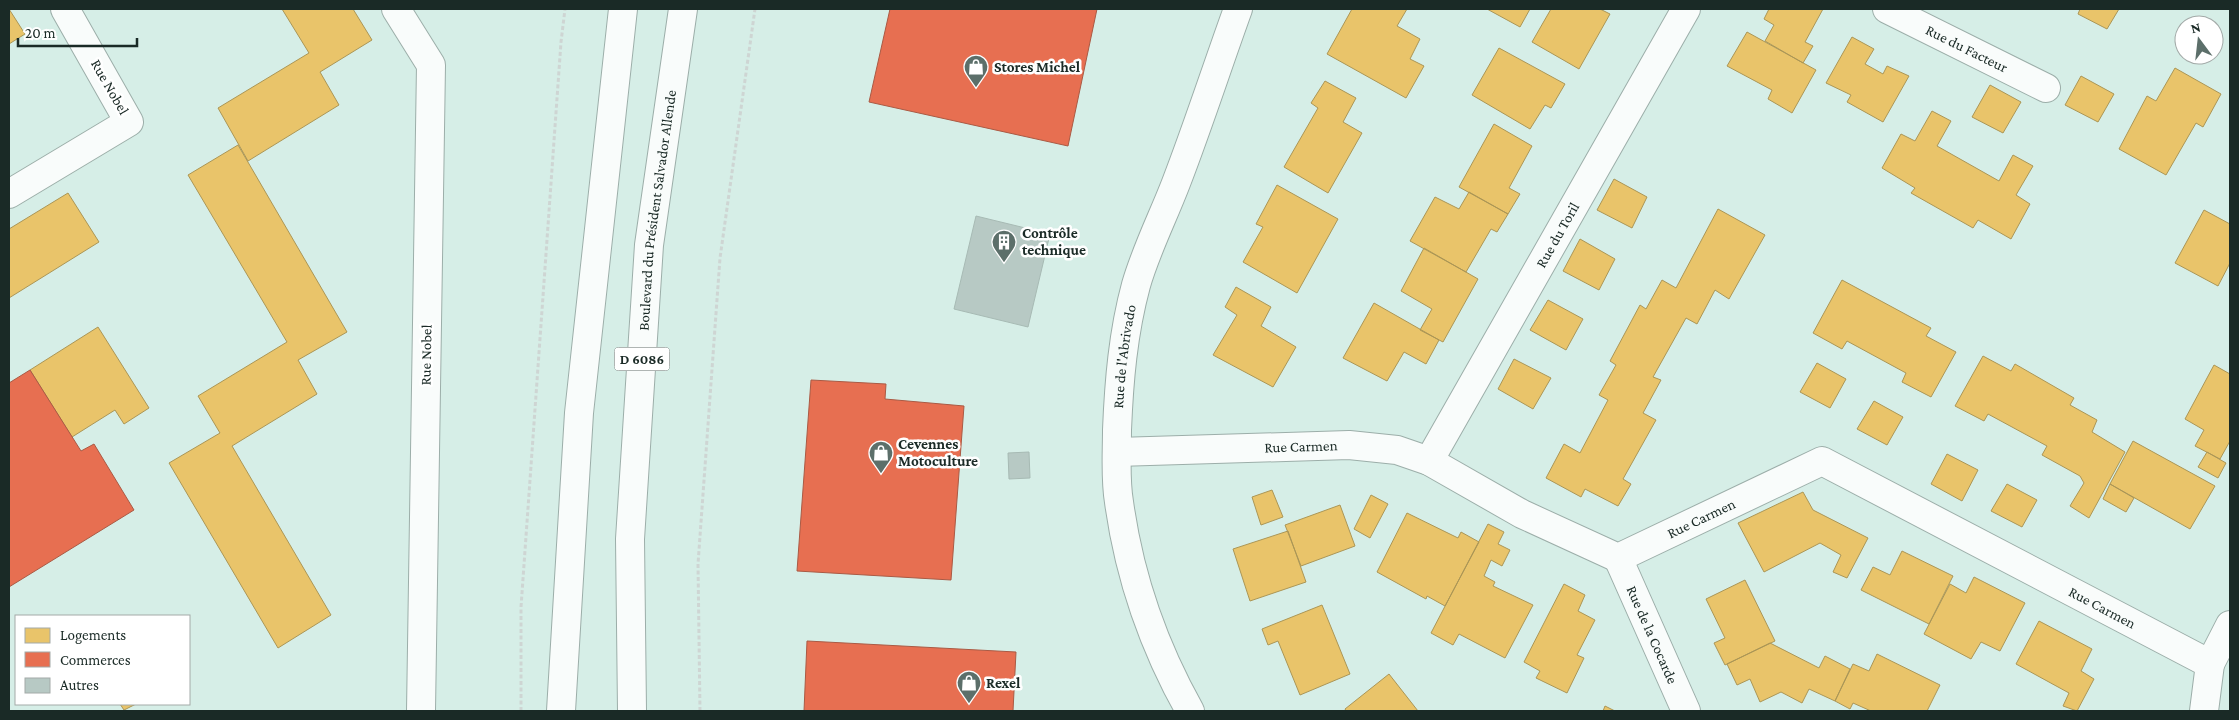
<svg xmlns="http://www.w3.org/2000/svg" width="2239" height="720" font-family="'Crimson Pro',serif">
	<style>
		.homes { fill: #e9c46a; stroke: #ab9656 }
		.shops { fill: #e76f51; stroke: #aa5a44 }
		.building { fill: #b7c9c4; stroke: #a7bab4 }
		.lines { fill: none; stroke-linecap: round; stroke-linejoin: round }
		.minor-casing { stroke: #9caea9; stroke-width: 30 }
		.major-casing { stroke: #9caea9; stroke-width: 30 }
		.path { stroke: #ced5d3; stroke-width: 3; stroke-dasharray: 4 2.5; stroke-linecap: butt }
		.minor { stroke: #f9fcfb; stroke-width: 28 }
		.major { stroke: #f9fcfb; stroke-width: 28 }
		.labels { text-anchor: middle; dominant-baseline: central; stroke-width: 5; stroke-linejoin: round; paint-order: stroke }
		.shield { fill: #fff; stroke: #5f6a67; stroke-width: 1 }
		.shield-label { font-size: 14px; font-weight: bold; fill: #1a2a26 }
		.street-label { font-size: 15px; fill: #1a2a26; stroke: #fff }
		.poi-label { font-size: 15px; font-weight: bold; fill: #1a2a26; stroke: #fff; text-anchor: start }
	</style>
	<rect width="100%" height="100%" fill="#d6eee7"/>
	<path class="homes" d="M 9,9 L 25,34 L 9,44 Z
		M 282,9 L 353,9 L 372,40 L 320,72 L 339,105 L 248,161 L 218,108 L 309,53 Z
		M 1352,9 L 1407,9 L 1397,26 L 1420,39 L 1410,59 L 1424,66 L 1406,98 L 1327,54 Z
		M 1487,9 L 1530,9 L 1520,27 Z
		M 1551,9 L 1600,9 L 1610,14 L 1579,69 L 1532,42 Z
		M 1769,9 L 1823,9 L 1805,42 L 1813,46 L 1803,63 L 1765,41 L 1774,25 L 1764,19 Z
		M 2080,9 L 2119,9 L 2107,29 L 2078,14 Z
		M 1747,32 L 1816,70 L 1792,113 L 1768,99 L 1772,90 L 1727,66 Z
		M 1852,37 L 1874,49 L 1865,64 L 1883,74 L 1887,66 L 1909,76 L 1883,122 L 1847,102 L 1851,95 L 1826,83 Z
		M 1499,48 L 1565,84 L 1551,108 L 1545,105 L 1530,129 L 1472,95 Z
		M 2175,68 L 2221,94 L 2203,127 L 2196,123 L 2166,175 L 2119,149 L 2147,96 L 2156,101 Z
		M 2081,76 L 2114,94 L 2098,122 L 2065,105 Z
		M 1325,81 L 1356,98 L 1343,122 L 1362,133 L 1328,193 L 1284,167 L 1318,108 L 1311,103 Z
		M 1990,85 L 2021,102 L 2003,133 L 1972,117 Z
		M 1932,111 L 1951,121 L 1937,146 L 1999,181 L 2013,155 L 2033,166 L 2016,195 L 2030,204 L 2011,239 L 1978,220 L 1973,228 L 1911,193 L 1915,188 L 1882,168 L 1901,134 L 1915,141 Z
		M 1494,124 L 1532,146 L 1509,188 L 1520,194 L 1508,214 L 1459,187 Z
		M 238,145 L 347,332 L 298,360 L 317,394 L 232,446 L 331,615 L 278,648 L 169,463 L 220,433 L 198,396 L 287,342 L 188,175 Z
		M 1614,179 L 1647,197 L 1632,228 L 1597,210 Z
		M 1277,185 L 1338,219 L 1297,293 L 1243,262 L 1263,227 L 1256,224 Z
		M 1469,192 L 1508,214 L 1497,232 L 1491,229 L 1466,272 L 1410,241 L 1435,197 L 1459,209 Z
		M 68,193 L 99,242 L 9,298 L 9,229 Z
		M 1718,209 L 1765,235 L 1729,299 L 1715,290 L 1697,324 L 1686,318 L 1653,377 L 1661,380 L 1643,413 L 1656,420 L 1623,479 L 1631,484 L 1618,506 L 1585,489 L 1581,497 L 1546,478 L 1564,444 L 1580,453 L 1608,400 L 1599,395 L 1616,365 L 1610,361 L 1640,305 L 1646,309 L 1662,280 L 1676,288 Z
		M 2204,210 L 2230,224 L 2230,263 L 2218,286 L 2175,263 Z
		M 1580,239 L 1615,259 L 1599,290 L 1563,271 Z
		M 1424,248 L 1478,279 L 1443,342 L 1420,330 L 1432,309 L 1401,291 Z
		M 1842,280 L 1931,328 L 1926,336 L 1956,352 L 1931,397 L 1902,382 L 1906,373 L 1847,341 L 1842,349 L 1813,333 Z
		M 1236,287 L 1271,307 L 1261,326 L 1296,347 L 1273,387 L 1213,355 L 1237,315 L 1225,307 Z
		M 1548,300 L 1583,319 L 1566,350 L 1530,330 Z
		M 1374,303 L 1439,340 L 1426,364 L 1404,352 L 1387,381 L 1343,358 Z
		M 98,327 L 149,408 L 124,424 L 115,410 L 72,437 L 30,370 Z
		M 1983,356 L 2011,371 L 2015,364 L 2074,398 L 2070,405 L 2097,420 L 2092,432 L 2125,452 L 2089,518 L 2070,506 L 2084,483 L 2080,476 L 2042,455 L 2047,446 L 1988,414 L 1984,421 L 1955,406 Z
		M 1514,359 L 1551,378 L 1533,409 L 1498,389 Z
		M 1817,363 L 1846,379 L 1830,408 L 1800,392 Z
		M 2214,365 L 2230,374 L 2230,441 L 2220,459 L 2195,446 L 2204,430 L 2185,419 Z
		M 1874,401 L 1903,417 L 1887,445 L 1857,429 Z
		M 2133,441 L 2215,486 L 2190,529 L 2110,484 Z
		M 2207,452 L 2226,463 L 2218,478 L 2198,467 Z
		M 1947,454 L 1978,470 L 1962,501 L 1931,484 Z
		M 2007,484 L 2037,500 L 2022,527 L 1991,511 Z
		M 2110,484 L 2134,498 L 2126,512 L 2103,499 Z
		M 1272,490 L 1283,517 L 1261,525 L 1252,497 Z
		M 1803,492 L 1813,510 L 1868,538 L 1847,578 L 1833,572 L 1841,555 L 1820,543 L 1764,572 L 1738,523 Z
		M 1371,495 L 1388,504 L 1370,538 L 1354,529 Z
		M 1340,505 L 1355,546 L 1301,566 L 1285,525 Z
		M 1407,513 L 1458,538 L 1461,532 L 1479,542 L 1445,606 L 1427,596 L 1426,599 L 1377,572 Z
		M 1488,524 L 1504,532 L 1498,544 L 1510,550 L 1502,566 L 1491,560 L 1484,576 L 1495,582 L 1493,586 L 1533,605 L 1505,658 L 1459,634 L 1453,645 L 1431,633 Z
		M 1288,531 L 1306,582 L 1250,601 L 1233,549 Z
		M 1902,551 L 1953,576 L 1929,624 L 1861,590 L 1873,567 L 1890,575 Z
		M 1974,577 L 2025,603 L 2000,651 L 1981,642 L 1971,659 L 1924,634 L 1950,584 L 1966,593 Z
		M 1745,580 L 1775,641 L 1725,665 L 1714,643 L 1725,638 L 1706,599 Z
		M 1564,584 L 1585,595 L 1578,611 L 1595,620 L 1577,655 L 1584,658 L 1567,693 L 1536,678 L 1540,671 L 1524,662 Z
		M 1322,605 L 1350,674 L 1300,695 L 1278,641 L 1268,645 L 1262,629 Z
		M 2039,621 L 2092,649 L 2081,671 L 2094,679 L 2077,711 L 2063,706 L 2069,693 L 2016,664 Z
		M 1770,643 L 1819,668 L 1825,656 L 1850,669 L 1835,701 L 1809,689 L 1802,703 L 1781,692 L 1760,702 L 1750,679 L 1737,685 L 1727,664 Z
		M 1877,654 L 1940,685 L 1927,711 L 1871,711 L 1853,703 L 1850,709 L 1835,701 L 1853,664 L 1869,671 Z
		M 1389,674 L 1418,711 L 1346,711 L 1345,709 Z
		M 120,704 L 136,704 L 124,710 Z
		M 1605,706 L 1615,711 L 1603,711 Z"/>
	<path class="shops" d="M 890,9 L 1097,9 L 1068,146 L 869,102 Z
		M 30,370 L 81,451 L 94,444 L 134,510 L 9,587 L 9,383 Z
		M 811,380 L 886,384 L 885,399 L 964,406 L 951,580 L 797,571 Z
		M 807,641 L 1016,652 L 1013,711 L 804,711 Z"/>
	<path class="building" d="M 976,216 L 1050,234 L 1028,327 L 954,309 Z
		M 1029,452 L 1030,478 L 1009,479 L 1008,453 Z"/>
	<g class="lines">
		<defs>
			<g id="minor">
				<path d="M 396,9 L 431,65 L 421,711"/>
				<path id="s1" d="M 1887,9 L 2046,88"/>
				<path d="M 9,194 L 129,122 L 65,9"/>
				<path id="s2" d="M 1117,452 L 1349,445 L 1397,450 L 1429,461 L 1522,514 L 1618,558 L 1822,461 L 2210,664 L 2204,711"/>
				<path id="s3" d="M 1429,461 L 1686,9"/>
				<path id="s4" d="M 1618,558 L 1686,711"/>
				<path d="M 2210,664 L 2230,625"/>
				<path id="s5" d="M 1190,711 C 1154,647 1129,575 1119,502 C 1115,479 1117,454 1117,430 C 1119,381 1123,333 1136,285 C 1146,250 1163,217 1176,183 C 1198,126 1217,67 1238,9"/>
			</g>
			<g id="major">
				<path d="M 561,711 L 579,413 L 623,9"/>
				<path id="s6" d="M 632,711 L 630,539 L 649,245 L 683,9"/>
			</g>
		</defs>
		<use href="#minor" class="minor-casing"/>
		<use href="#major" class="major-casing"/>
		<path class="path" d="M 521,711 L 521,607 L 561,42 L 565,9
			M 700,711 L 698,564 L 720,258 L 755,9"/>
		<use href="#minor" class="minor"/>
		<use href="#major" class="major"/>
	</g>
	<defs>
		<symbol id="shop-pin" viewBox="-11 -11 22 30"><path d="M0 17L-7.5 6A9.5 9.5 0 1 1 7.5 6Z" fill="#5c6f6a" stroke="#fff"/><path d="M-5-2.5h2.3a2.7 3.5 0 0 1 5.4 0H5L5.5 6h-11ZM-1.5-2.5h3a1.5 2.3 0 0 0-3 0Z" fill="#fff"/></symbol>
		<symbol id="building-pin" viewBox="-11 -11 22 30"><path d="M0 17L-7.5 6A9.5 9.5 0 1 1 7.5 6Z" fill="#5c6f6a" stroke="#fff"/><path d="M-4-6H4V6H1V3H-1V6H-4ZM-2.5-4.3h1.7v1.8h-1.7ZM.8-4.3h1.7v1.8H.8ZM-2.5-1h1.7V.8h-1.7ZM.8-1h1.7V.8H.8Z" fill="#fff"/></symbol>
	</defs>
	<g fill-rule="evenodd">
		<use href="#shop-pin" x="962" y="53" width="28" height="38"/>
		<use href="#building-pin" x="990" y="228" width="28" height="38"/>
		<use href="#shop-pin" x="867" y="439" width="28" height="38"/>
		<use href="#shop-pin" x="955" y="669" width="28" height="38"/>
	</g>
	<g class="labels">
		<rect class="shield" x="614.5" y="347.5" width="55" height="23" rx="4"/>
		<g class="shield-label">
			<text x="642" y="359">D 6086</text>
		</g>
		<g class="street-label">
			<text stroke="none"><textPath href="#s1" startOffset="89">Rue du Facteur</textPath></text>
			<text transform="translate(110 87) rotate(60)">Rue Nobel</text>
			<text stroke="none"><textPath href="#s6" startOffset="502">Boulevard du Président Salvador Allende</textPath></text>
			<text stroke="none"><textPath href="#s3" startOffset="260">Rue du Toril</textPath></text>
			<text transform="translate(426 355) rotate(-89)">Rue Nobel</text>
			<text stroke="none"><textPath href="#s5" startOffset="368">Rue de l'Abrivado</textPath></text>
			<text stroke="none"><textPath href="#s2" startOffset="184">Rue Carmen</textPath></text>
			<text stroke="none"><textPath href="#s2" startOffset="619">Rue Carmen</textPath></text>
			<text stroke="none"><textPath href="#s2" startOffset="1069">Rue Carmen</textPath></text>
			<text stroke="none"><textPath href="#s4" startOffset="84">Rue de la Cocarde</textPath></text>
		</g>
		<g class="poi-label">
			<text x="994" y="67">Stores Michel</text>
			<text x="1022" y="233">Contrôle<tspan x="1022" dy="17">technique</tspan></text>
			<text x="898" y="444">Cevennes<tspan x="898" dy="17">Motoculture</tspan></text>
			<text x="986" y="683">Rexel</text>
		</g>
	</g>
	<rect width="2239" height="720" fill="none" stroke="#1a2a26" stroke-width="20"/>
	<rect x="15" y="615" width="175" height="90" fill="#ffffff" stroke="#a3aaa8"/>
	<rect x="25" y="628" width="25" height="15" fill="#e9c46a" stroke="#a3aaa8"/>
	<text x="60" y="640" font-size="15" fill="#1a2a26">Logements</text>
	<rect x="25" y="652" width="25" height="15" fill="#e76f51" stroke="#a3aaa8"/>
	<text x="60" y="665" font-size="15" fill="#1a2a26">Commerces</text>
	<rect x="25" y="678" width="25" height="15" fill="#b7c9c4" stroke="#a3aaa8"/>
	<text x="60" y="690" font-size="15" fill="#1a2a26">Autres</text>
	<g transform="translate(2199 40) rotate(345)"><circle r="24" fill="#ffffff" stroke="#a3aaa8"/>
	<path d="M0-4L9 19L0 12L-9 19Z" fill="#5c6f6a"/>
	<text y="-8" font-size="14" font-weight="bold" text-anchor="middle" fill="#1a2a26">N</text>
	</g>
	<path d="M18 38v8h119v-8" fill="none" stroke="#1a2a26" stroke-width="2.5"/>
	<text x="25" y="38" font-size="15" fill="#1a2a26" stroke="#ffffff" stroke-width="4" paint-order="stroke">20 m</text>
</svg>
